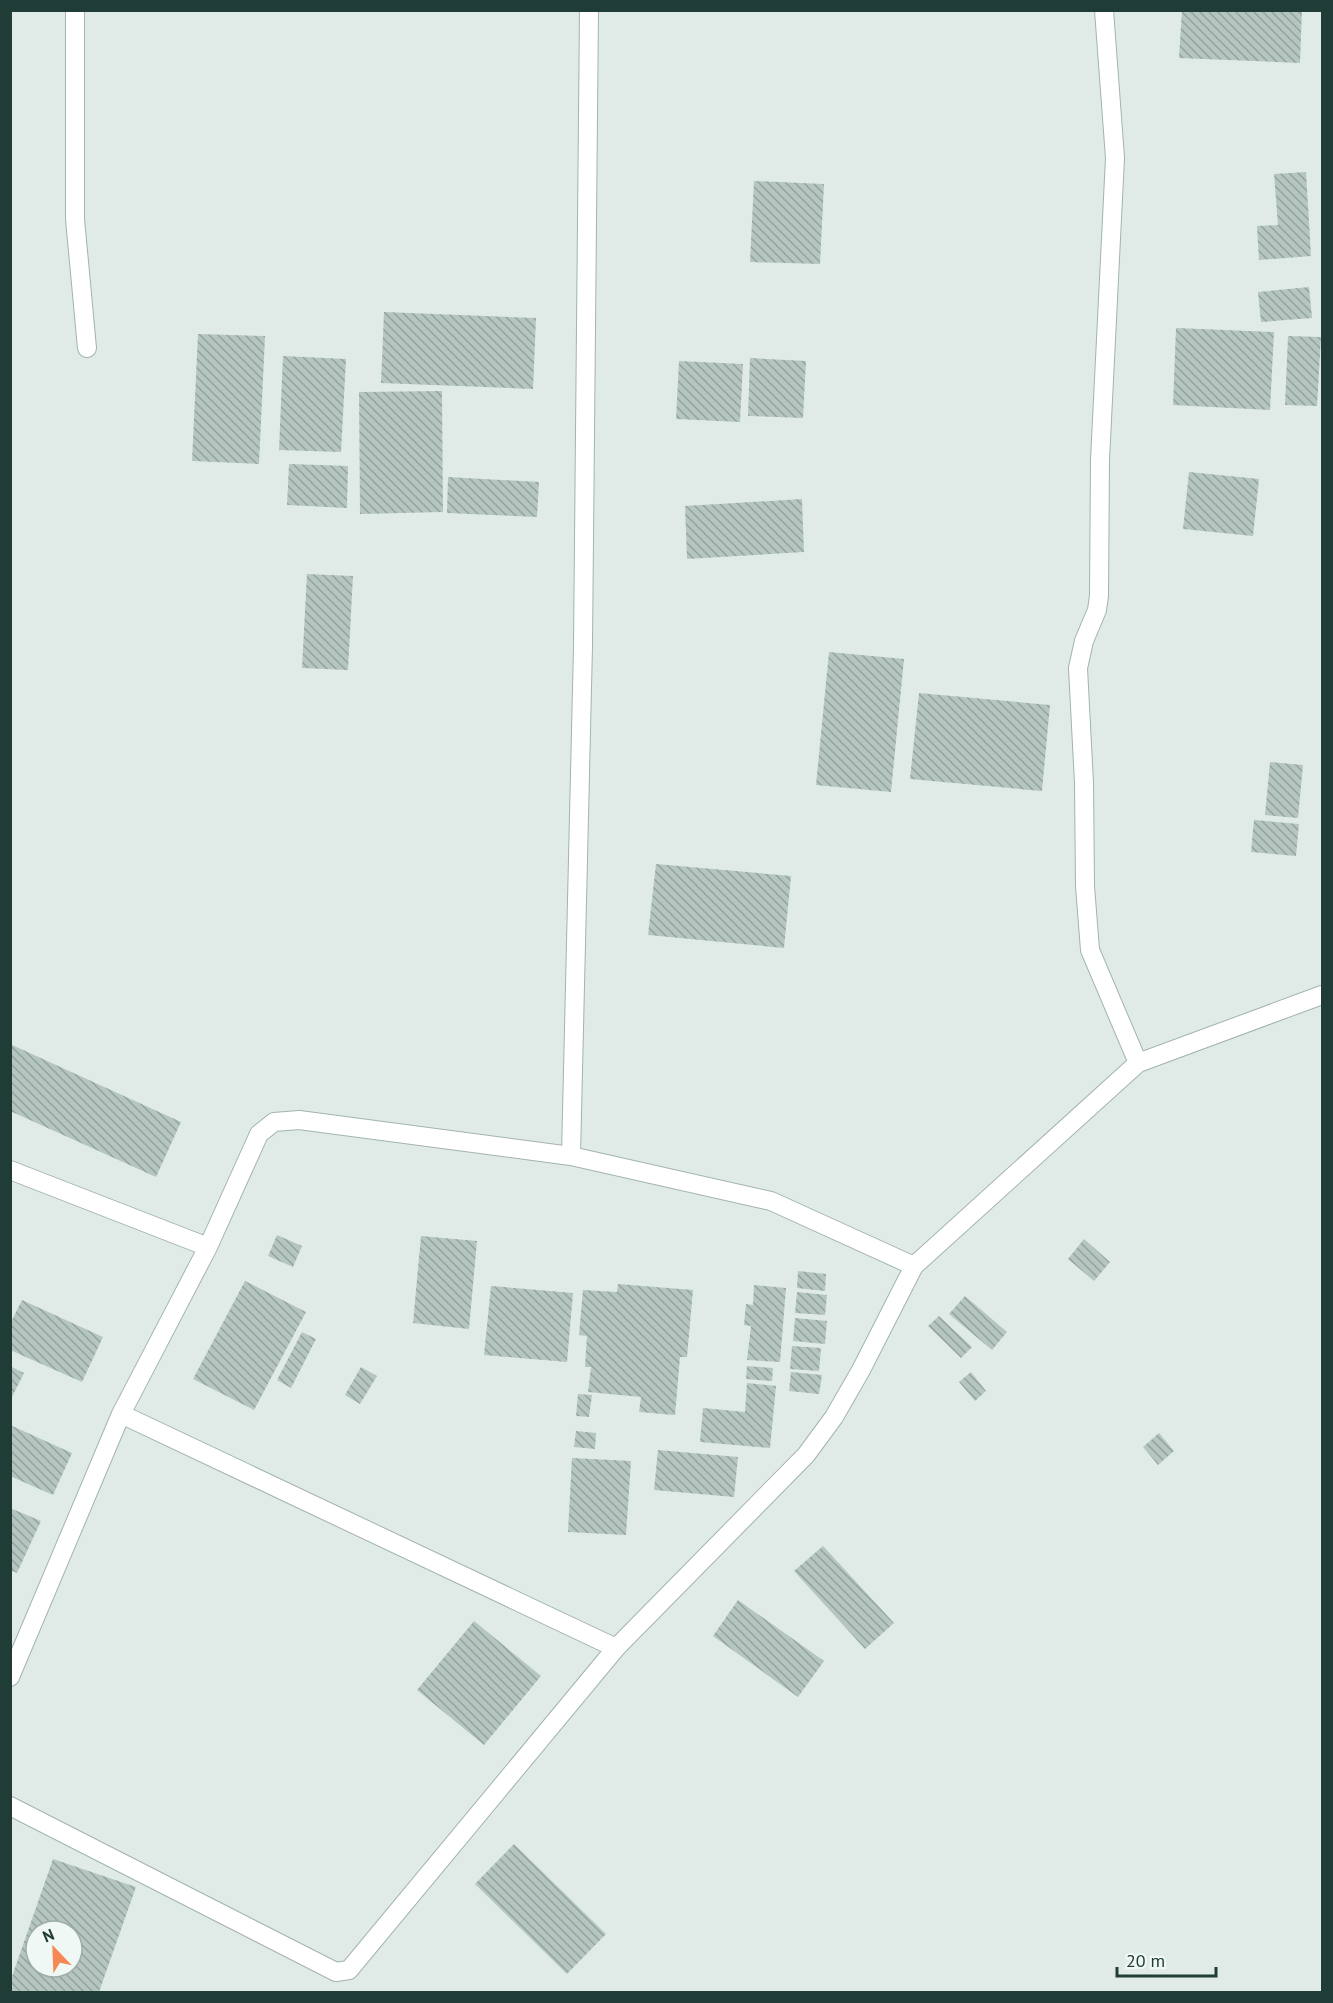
<svg xmlns="http://www.w3.org/2000/svg" width="1333" height="2003" font-family="'PT Sans',sans-serif">
	<style>
		.building { fill: url(#building-back-hatch); fill-rule: evenodd }
		.lines { fill: none; stroke-linecap: round; stroke-linejoin: round }
		.street-casing { stroke: #a3b3af; stroke-width: 20 }
		.street { stroke: #fff; stroke-width: 18 }
	</style>
	<defs>
		<pattern id="building-back-hatch" width="6" height="6" patternUnits="userSpaceOnUse" patternTransform="scale(1.5)"><rect width="6" height="6" fill="#b5c6c1"/><path d="M-1 5l2 2M0 0l6 6M5-1l2 2" fill="none" stroke="#93a29e"/></pattern>
	</defs>
	<rect width="100%" height="100%" fill="#e0ebe7"/>
	<path class="building" d="M 1182,10 L 1302,10 L 1300,63 L 1179,58 Z
		M 1306,172 L 1311,256 L 1259,260 L 1257,226 L 1278,225 L 1274,174 Z
		M 754,181 L 824,184 L 820,264 L 750,262 Z
		M 1309,287 L 1312,318 L 1261,322 L 1258,292 Z
		M 384,312 L 536,318 L 533,389 L 381,383 Z
		M 1176,328 L 1274,332 L 1270,410 L 1173,405 Z
		M 198,334 L 265,336 L 259,464 L 192,461 Z
		M 1288,336 L 1321,337 L 1317,406 L 1285,405 Z
		M 283,356 L 346,359 L 341,452 L 279,450 Z
		M 750,358 L 806,361 L 803,418 L 748,416 Z
		M 679,361 L 743,364 L 740,422 L 676,419 Z
		M 442,391 L 443,512 L 360,514 L 359,392 Z
		M 289,464 L 348,466 L 347,508 L 287,505 Z
		M 1189,472 L 1259,479 L 1253,536 L 1183,529 Z
		M 448,477 L 539,482 L 537,517 L 447,513 Z
		M 802,499 L 804,552 L 687,559 L 685,506 Z
		M 307,574 L 353,576 L 348,670 L 302,668 Z
		M 829,652 L 904,659 L 891,792 L 816,785 Z
		M 919,693 L 1050,705 L 1042,791 L 910,779 Z
		M 1270,762 L 1303,765 L 1298,818 L 1265,815 Z
		M 1254,820 L 1299,824 L 1296,856 L 1251,852 Z
		M 656,864 L 791,876 L 784,948 L 648,935 Z
		M 10,1044 L 181,1122 L 156,1177 L 10,1111 Z
		M 277,1235 L 302,1246 L 293,1267 L 268,1256 Z
		M 421,1236 L 477,1241 L 469,1329 L 413,1323 Z
		M 1084,1239 L 1110,1262 L 1094,1281 L 1068,1259 Z
		M 798,1271 L 826,1274 L 825,1291 L 797,1288 Z
		M 245,1281 L 306,1312 L 254,1410 L 193,1379 Z
		M 618,1284 L 693,1290 L 687,1357 L 680,1357 L 675,1415 L 639,1412 L 641,1397 L 588,1392 L 591,1367 L 585,1367 L 587,1336 L 579,1335 L 583,1290 L 617,1292 Z
		M 754,1285 L 786,1288 L 780,1362 L 747,1360 L 751,1326 L 744,1325 L 746,1304 L 753,1305 Z
		M 491,1286 L 573,1293 L 567,1362 L 484,1355 Z
		M 797,1292 L 827,1295 L 825,1315 L 795,1313 Z
		M 965,1296 L 1007,1332 L 992,1350 L 949,1314 Z
		M 22,1300 L 103,1337 L 82,1382 L 10,1350 L 10,1324 Z
		M 939,1316 L 972,1347 L 961,1358 L 928,1326 Z
		M 795,1318 L 827,1321 L 825,1344 L 793,1341 Z
		M 302,1332 L 316,1339 L 291,1388 L 277,1380 Z
		M 792,1346 L 821,1348 L 819,1371 L 790,1369 Z
		M 10,1366 L 24,1373 L 10,1401 Z
		M 747,1366 L 773,1368 L 772,1381 L 746,1379 Z
		M 361,1367 L 377,1376 L 360,1404 L 345,1395 Z
		M 791,1372 L 822,1375 L 819,1394 L 789,1391 Z
		M 971,1372 L 986,1391 L 975,1401 L 959,1382 Z
		M 747,1383 L 776,1386 L 770,1448 L 700,1442 L 703,1408 L 745,1412 Z
		M 578,1394 L 592,1395 L 589,1417 L 576,1416 Z
		M 10,1425 L 72,1453 L 53,1495 L 10,1476 Z
		M 576,1431 L 596,1433 L 595,1449 L 574,1447 Z
		M 1159,1433 L 1174,1451 L 1158,1465 L 1143,1447 Z
		M 658,1450 L 738,1457 L 734,1497 L 654,1490 Z
		M 572,1458 L 631,1461 L 626,1535 L 568,1532 Z
		M 10,1508 L 41,1521 L 17,1573 L 10,1570 Z
		M 823,1546 L 894,1623 L 865,1649 L 794,1571 Z
		M 738,1600 L 824,1661 L 798,1697 L 713,1636 Z
		M 474,1621 L 541,1676 L 484,1745 L 417,1690 Z
		M 514,1844 L 606,1934 L 567,1974 L 475,1884 Z
		M 53,1859 L 136,1887 L 99,1992 L 10,1992 L 10,1982 ZM 36,1931 L 72,1931 L 72,1967 L 36,1967 Z"/>
	<g class="lines">
		<defs>
			<path id="street" d="M 75,10 L 75,219 L 87,348
				M 1104,10 L 1115,158 L 1100,460 L 1099,596 L 1097,610 L 1084,641 L 1078,668 L 1084,783 L 1085,886 L 1090,950 L 1138,1063
				M 571,1156 L 583,646 L 589,10
				M 10,1170 L 208,1247
				M 121,1414 L 616,1648
				M 10,1677 L 121,1414 L 208,1247 L 259,1134 L 274,1122 L 299,1120 L 571,1156 L 771,1201 L 914,1266 L 1138,1063 L 1322,995
				M 10,1806 L 336,1972 L 349,1970 L 616,1648 L 806,1455 L 834,1417 L 861,1370 L 914,1266"/>
		</defs>
		<use href="#street" class="street-casing"/>
		<use href="#street" class="street"/>
	</g>
	<rect width="1333" height="2003" fill="none" stroke="#203c37" stroke-width="24"/>
	<g transform="translate(54 1949) rotate(337)"><circle r="28" fill="#f0f8f5" stroke="#9dada9" stroke-width="1.5"/>
	<path d="M0-4.5L10 22L0 15L-10 22Z" fill="#f68953"/>
	<text y="-9" font-size="16" font-weight="bold" text-anchor="middle" fill="#203c37">N</text>
	</g>
	<path d="M1117 1967v9h99v-9" fill="none" stroke="#203c37" stroke-width="3"/>
	<text x="1126" y="1967" font-size="18" fill="#203c37" stroke="#f0f8f5" stroke-width="4.5" paint-order="stroke">20 m</text>
</svg>
